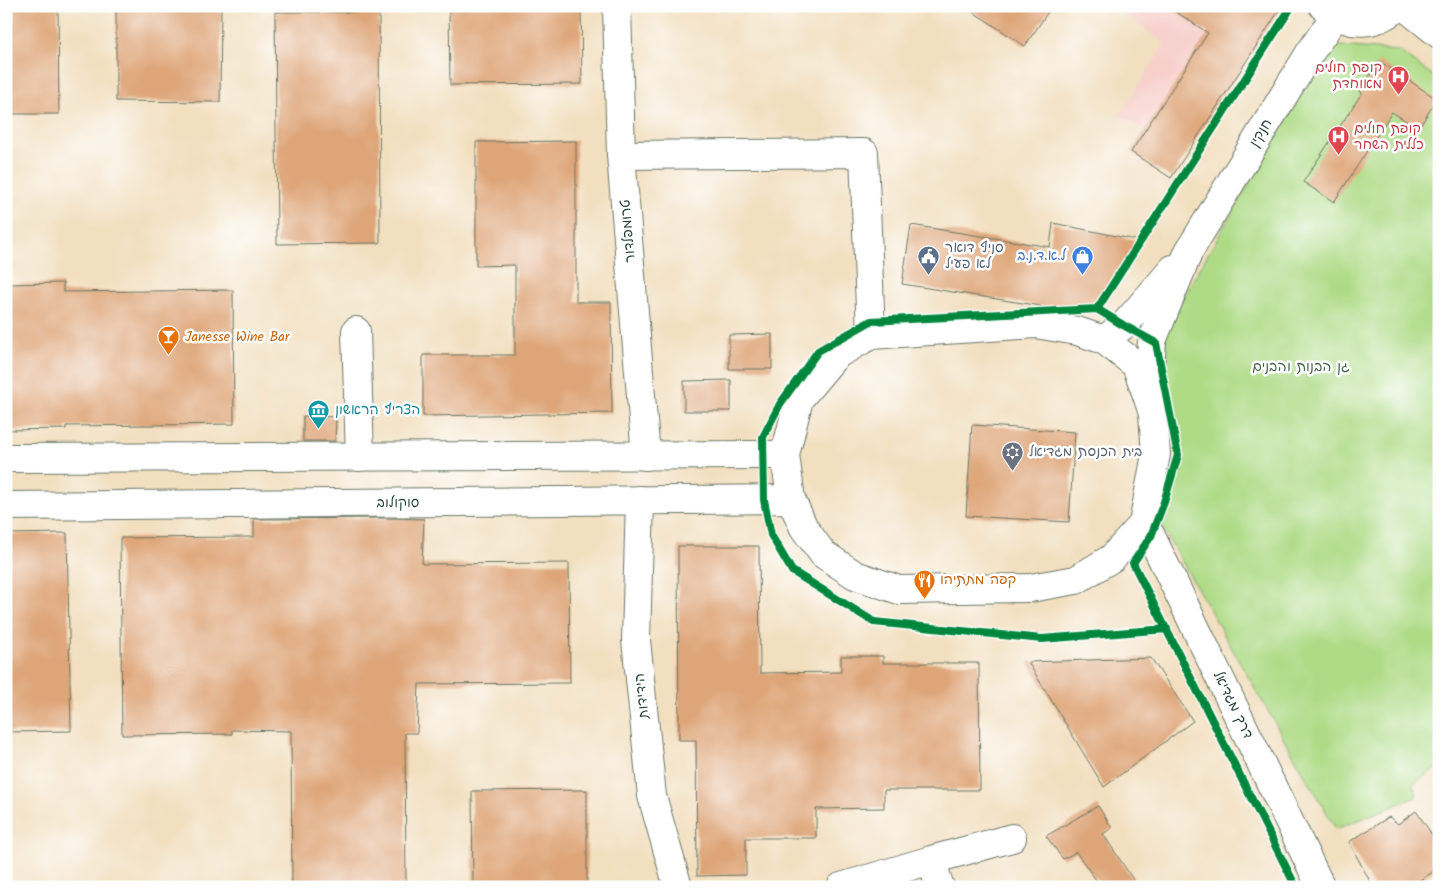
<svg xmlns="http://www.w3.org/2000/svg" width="1445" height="893" font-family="Kalam,'Playpen Sans Hebrew',sans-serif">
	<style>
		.built { fill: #f7d0cc }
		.green { fill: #afdb87; stroke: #678c5e }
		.building { fill: #dea578 }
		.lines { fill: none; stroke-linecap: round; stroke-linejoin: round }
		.minor-casing { stroke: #697665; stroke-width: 30 }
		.major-casing { stroke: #697665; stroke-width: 30 }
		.minor { stroke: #fff; stroke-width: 28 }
		.major { stroke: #fff; stroke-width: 28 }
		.cycleway-casing { stroke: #fff; stroke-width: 11 }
		.cycleway { stroke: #00873e; stroke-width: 8 }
		.labels { text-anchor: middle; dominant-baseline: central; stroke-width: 5; stroke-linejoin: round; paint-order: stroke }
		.health-label { font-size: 14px; fill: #be3a42; stroke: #fff; text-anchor: end }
		.street-label { font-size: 14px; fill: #1f3d34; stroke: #fff }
		.service-label { font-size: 14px; fill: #4e5e75; stroke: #fff; text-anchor: start }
		.shop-label { font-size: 14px; fill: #366cbe; stroke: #fff; text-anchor: end }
		.food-label { font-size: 14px; fill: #c56008; stroke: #fff; text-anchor: start }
		.park-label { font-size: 14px; fill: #436449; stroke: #fff }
		.culture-label { font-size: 14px; fill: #0d838f; stroke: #fff; text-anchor: start }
		.worship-label { font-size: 14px; fill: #5b616d; stroke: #fff; text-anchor: start }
	</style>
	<rect width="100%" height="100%" fill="#fff"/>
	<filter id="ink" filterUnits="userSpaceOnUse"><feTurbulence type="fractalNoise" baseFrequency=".02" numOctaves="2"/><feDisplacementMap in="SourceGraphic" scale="10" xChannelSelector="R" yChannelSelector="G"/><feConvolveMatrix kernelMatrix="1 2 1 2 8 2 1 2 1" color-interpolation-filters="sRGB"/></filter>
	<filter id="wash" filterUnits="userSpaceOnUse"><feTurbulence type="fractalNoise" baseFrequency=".0096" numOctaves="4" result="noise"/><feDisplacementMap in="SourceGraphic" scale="20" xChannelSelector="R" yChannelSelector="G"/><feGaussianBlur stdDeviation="1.12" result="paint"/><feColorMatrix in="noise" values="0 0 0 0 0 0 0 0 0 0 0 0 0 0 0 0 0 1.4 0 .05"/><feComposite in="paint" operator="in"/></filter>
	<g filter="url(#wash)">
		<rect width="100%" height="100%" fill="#f2dfc0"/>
		<path class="built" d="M 1113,6 L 1270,6 L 1171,147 L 1120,115 L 1165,43 Z"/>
		<path class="green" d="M 1330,45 L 1399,51 L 1439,80 L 1439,766 L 1413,784 L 1416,797 L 1336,829 L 1159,522 L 1178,455 L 1156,343 Z"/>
		<g id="blocks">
			<path class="building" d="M 6,6 L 58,6 L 59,114 L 6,114 Z
				M 116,6 L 221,6 L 220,102 L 116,101 Z
				M 449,6 L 581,6 L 582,84 L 450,85 Z
				M 964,6 L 1052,6 L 1025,46 Z
				M 1167,6 L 1282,6 L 1171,178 L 1131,152 L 1208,33 Z
				M 275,12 L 379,12 L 380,243 L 277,244 Z
				M 1379,61 L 1437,99 L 1418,129 L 1392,112 L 1334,202 L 1303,182 L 1362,93 L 1360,91 Z
				M 576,141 L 576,302 L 611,302 L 612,413 L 423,416 L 423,355 L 515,355 L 515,265 L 476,266 L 476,142 Z
				M 1053,223 L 1141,241 L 1097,309 L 1051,311 L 1041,309 L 1041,306 L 902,284 L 911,225 L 1050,247 Z
				M 63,283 L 63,292 L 233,290 L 234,424 L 66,426 L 66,429 L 6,430 L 6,284 Z
				M 772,334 L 772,369 L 729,369 L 729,335 Z
				M 731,380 L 731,411 L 684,411 L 684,381 Z
				M 303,416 L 336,417 L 335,441 L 303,441 Z
				M 972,425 L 1075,432 L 1069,522 L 966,516 Z
				M 385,518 L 424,519 L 422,564 L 569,563 L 570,683 L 419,684 L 417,733 L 405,733 L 406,887 L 292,887 L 291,731 L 232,730 L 232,734 L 122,735 L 120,538 L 254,537 L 254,519 Z
				M 67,533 L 71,731 L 6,732 L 6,534 Z
				M 678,546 L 759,546 L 760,673 L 841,672 L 841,656 L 883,656 L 883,663 L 979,663 L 980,790 L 884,790 L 884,808 L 816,809 L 816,838 L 746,838 L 746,875 L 697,876 L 696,740 L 679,740 Z
				M 1151,658 L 1193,721 L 1104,787 L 1028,662 Z
				M 587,790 L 587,887 L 473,887 L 472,791 Z
				M 1098,806 L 1112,828 L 1103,834 L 1138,887 L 1101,887 L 1076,852 L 1063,859 L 1046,836 Z
				M 1416,811 L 1439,845 L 1439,868 L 1409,887 L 1373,887 L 1349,842 L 1389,817 L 1398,824 Z"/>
		</g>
	</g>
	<g filter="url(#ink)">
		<use href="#blocks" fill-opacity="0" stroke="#697665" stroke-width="1"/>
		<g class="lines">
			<defs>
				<path id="minor" d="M 617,6 L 621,155 L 646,456
					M 1323,6 C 1349,27 1373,27 1399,6
					M 1404,6 L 1439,34
					M 621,155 L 864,153 L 871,335
					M 356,331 L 360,457
					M 1104,340 L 1125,324 L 1173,269
					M 1148,398 L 1152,341 L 1189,251 L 1309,54 L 1335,16
					M 640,500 L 636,640 L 652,796 L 678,887
					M 931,860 L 940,887
					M 841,887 L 931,860 L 1012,838"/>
				<path id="major" d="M 1036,324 L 1077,331 L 1104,340 L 1136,365 L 1148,398 L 1153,414 L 1156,454 L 1143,524 L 1112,558 L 1076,580 L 1030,588 L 899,590 L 855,575 L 823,554 L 804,528 L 791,499 L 785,455 L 799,399 L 836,355 L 871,335 Z
					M 6,458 L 785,455
					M 6,506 L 791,499
					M 1143,524 L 1151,536 L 1321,887"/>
			</defs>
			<use href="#minor" class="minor-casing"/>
			<use href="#major" class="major-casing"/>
			<use href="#minor" class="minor"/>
			<use href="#major" class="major"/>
			<defs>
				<path id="cycleway" d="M 1292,6 L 1097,309 L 1123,325 L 1156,343 L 1178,455 L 1164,502 L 1151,536 L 1133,563 L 1296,887
					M 1097,309 L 871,321 L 818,351 L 780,404 L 763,437 L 764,500 L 771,535 L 792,571 L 874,622 L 1042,639 L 1167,629"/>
			</defs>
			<use href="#cycleway" class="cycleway-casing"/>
			<use href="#cycleway" class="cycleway"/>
		</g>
	</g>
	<defs>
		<symbol id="hospital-pin" viewBox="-11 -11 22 30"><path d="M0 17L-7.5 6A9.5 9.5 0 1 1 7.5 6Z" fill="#e0444e" stroke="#fff"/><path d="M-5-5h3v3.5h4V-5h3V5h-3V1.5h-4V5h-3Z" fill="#fff"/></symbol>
		<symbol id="civic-pin" viewBox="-11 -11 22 30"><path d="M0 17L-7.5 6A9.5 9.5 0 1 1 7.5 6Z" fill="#5c6f8a" stroke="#fff"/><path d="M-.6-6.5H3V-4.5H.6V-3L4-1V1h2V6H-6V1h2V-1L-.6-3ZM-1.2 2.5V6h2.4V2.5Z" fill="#fff"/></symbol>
		<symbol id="shop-pin" viewBox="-11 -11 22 30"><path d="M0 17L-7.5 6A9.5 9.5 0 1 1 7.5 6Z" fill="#3f7fe0" stroke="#fff"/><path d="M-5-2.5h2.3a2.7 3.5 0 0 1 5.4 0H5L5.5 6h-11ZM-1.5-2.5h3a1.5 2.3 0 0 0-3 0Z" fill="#fff"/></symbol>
		<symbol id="bar-pin" viewBox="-11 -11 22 30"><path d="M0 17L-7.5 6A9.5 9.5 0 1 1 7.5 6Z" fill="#e8710a" stroke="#fff"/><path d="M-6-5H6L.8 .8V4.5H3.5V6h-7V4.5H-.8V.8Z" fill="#fff"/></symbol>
		<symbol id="museum-pin" viewBox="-11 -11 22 30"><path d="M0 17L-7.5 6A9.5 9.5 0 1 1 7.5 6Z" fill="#0f9aa8" stroke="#fff"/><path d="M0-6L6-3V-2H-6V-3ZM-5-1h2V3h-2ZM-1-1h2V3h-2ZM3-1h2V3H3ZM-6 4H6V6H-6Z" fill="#fff"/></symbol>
		<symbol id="synagogue-pin" viewBox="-11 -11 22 30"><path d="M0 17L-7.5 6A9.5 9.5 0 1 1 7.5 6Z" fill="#6b7280" stroke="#fff"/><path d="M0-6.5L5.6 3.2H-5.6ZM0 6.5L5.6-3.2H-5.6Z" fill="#fff"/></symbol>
		<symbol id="restaurant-pin" viewBox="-11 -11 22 30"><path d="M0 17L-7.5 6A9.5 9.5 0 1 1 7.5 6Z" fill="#e8710a" stroke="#fff"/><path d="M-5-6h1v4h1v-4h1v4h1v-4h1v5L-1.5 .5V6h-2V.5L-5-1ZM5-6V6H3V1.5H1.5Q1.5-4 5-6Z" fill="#fff"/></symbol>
	</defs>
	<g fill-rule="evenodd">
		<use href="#hospital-pin" x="1386" y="64" width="25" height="34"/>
		<use href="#hospital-pin" x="1326" y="124" width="25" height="34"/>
		<use href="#civic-pin" x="916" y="244" width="25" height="34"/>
		<use href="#shop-pin" x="1070" y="244" width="25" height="34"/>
		<use href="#bar-pin" x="156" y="324" width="25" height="34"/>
		<use href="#museum-pin" x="306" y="398" width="25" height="34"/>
		<use href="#synagogue-pin" x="1000" y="440" width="25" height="34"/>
		<use href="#restaurant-pin" x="912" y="568" width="25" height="34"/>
	</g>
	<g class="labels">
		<g class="health-label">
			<text x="1382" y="68">קופת חולים<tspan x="1382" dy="16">מאוחדת</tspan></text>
			<text x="1354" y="129" text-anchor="start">קופת חולים<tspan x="1354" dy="16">כללית השחר</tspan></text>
		</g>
		<g class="street-label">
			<text transform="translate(1261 133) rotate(-59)">חנקין</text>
			<text transform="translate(628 231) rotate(-95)">טרומפלדור</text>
			<text x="398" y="503">סוקולוב</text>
			<text transform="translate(642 696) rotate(-96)">הידידות</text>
			<text transform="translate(1233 705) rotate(64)">דרך מגדיאל</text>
		</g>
		<g class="service-label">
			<text x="945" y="248">סניף דואר<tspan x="945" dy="16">לא פעיל</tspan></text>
		</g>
		<g class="shop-label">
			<text x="1066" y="256">ל.א.ד.נ.ב</text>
		</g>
		<g class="food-label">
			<text x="185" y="337">Janesse Wine Bar</text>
			<text x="940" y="580">קפה מתתיהו</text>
		</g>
		<g class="park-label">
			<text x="1301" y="367">גן הבנות והבנים</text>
		</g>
		<g class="culture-label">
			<text x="335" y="410">הצריף הראשון</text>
		</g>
		<g class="worship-label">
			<text x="1029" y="452">בית הכנסת מגדיאל</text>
		</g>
	</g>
	<rect width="1445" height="893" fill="none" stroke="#fff" stroke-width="25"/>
</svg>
